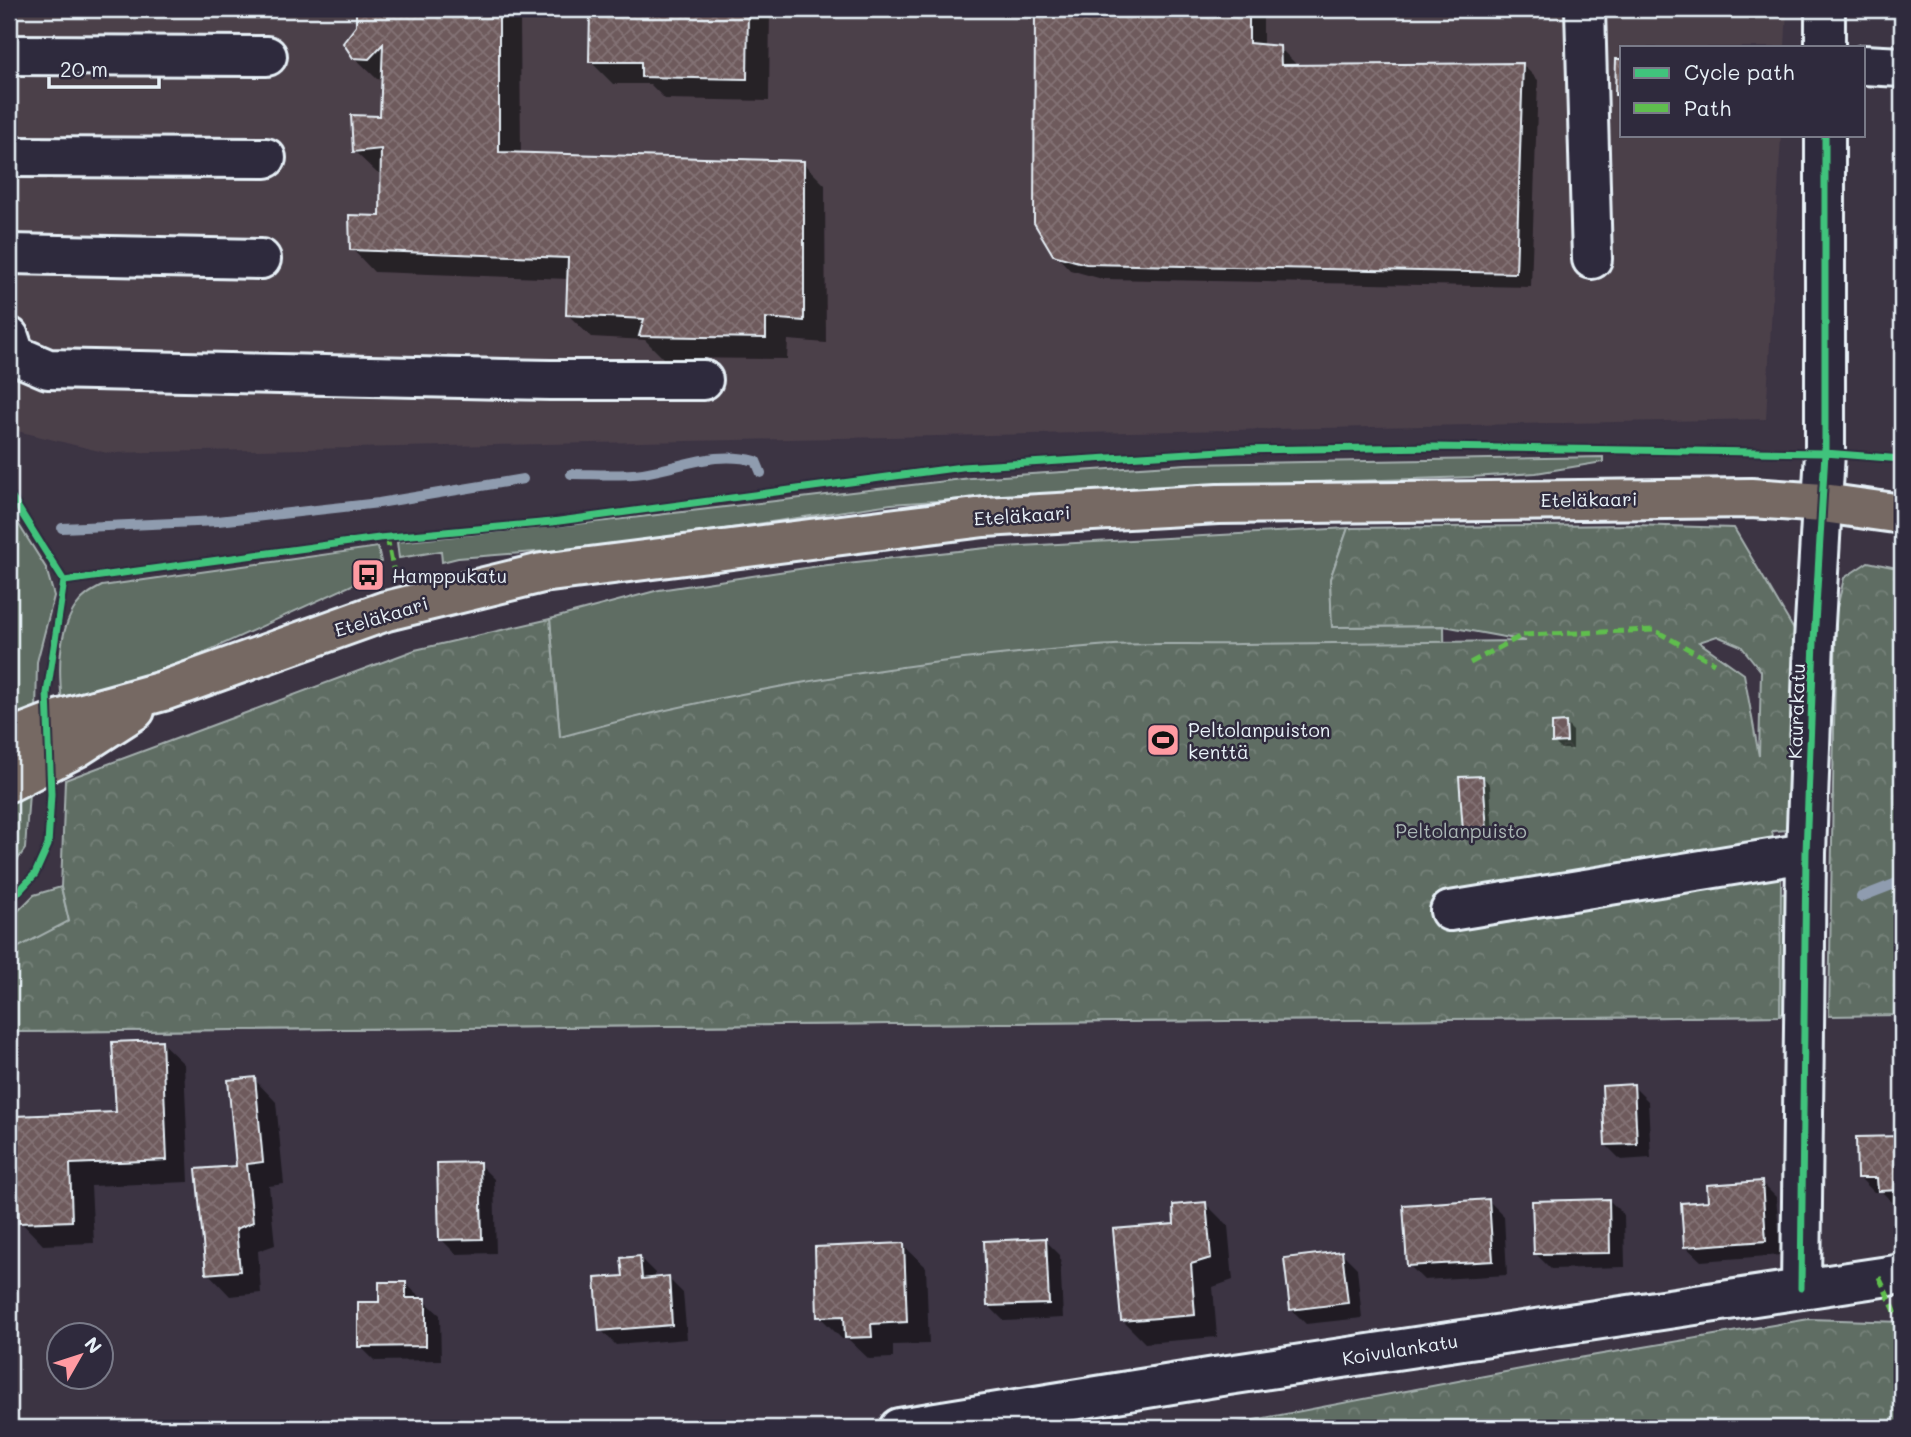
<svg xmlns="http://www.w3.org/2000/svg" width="1911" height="1437" font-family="Mali,sans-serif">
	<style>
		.built { fill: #4b3f4a }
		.industrial { fill: url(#industrial-grid) }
		.grass { fill: #5f6d63; stroke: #a4afae; stroke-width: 2 }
		.forest { fill: url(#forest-crowns); stroke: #a4afae; stroke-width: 2; fill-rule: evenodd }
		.shadow { fill: #0007 }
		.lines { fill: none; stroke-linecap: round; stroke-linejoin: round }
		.stream { stroke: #8f9caf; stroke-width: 10 }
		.building { fill: url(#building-cross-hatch); stroke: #e8f1f8; stroke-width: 2 }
		.minor-casing { stroke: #e8f1f8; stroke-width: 44 }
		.major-casing { stroke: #e8f1f8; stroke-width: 44 }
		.minor { stroke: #2f2a3d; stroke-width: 38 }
		.major { stroke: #766964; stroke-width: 38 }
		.quiet { stroke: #5fbe4e; stroke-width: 5; stroke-dasharray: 10 5; stroke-linecap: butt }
		.cycleway-casing { stroke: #2f2a3d; stroke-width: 11 }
		.cycleway { stroke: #40c37c; stroke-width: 7 }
		.labels { text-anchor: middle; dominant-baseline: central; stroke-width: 5; stroke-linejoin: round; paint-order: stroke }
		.street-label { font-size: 19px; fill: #e8f1f8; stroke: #2f2a3d }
		.poi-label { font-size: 19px; fill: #e8f1f8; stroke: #2f2a3d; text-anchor: start }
		.park-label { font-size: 19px; fill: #aab6b5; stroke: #2f2a3d }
	</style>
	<defs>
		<pattern id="industrial-grid" width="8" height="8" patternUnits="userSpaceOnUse" patternTransform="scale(1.75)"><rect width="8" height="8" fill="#4b3f4a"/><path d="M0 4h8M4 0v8" fill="none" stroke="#655b65"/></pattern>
		<pattern id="forest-crowns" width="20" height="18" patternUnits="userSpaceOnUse" patternTransform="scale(1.75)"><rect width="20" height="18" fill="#5f6d63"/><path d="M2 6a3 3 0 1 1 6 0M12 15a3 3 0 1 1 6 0" fill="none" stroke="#76827a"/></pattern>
		<pattern id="building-cross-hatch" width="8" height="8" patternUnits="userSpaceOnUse" patternTransform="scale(1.75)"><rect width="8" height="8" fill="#6e5a5c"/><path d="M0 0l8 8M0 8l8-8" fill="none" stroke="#837274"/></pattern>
	</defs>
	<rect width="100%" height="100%" fill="#3c3443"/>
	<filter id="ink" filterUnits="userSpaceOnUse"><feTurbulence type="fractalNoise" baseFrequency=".0143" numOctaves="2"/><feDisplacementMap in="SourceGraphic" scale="14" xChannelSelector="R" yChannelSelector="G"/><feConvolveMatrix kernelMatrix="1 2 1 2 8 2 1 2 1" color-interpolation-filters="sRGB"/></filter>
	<g filter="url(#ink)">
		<path class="built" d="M 9,9 L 1787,9 L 1785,47 L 1622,47 L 1622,135 L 1781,135 L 1766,419 L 107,453 L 9,429 Z"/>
		<path class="industrial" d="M 1900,9 L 1902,9 L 1902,427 L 1895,403 Z"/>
		<path class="grass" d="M 1603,457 L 1603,462 L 1536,473 L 1472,477 L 1118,489 L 891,504 L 611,546 L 458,558 L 442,562 L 441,551 L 399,558 L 397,542 L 606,521 L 971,478 L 1187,464 Z
			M 9,509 L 46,568 L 54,596 L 37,662 L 36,714 L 9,722 Z
			M 1348,528 L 1330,579 L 1332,627 L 1444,626 L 1448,969 L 1668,911 L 1788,893 L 1788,1008 L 1780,1016 L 9,1032 L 9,920 L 34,895 L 61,887 L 72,934 L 581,986 L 550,619 L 659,590 L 819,566 L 986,548 Z
			M 378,547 L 381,562 L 361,570 L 363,580 L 188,660 L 62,704 C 59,673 57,633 76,606 C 83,596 92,591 102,586 Z
			M 29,793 L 25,849 L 9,872 L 9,803 Z"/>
		<path class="forest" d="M 1633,525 L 1734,528 L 1797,635 L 1788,830 L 1772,831 L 1781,881 L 1780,1016 L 9,1032 L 9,952 L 69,921 L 61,887 L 65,780 L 415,650 L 550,619 L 560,737 C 736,688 916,660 1097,646 C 1144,642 1192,645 1240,644 C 1335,643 1430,642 1526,641 L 1444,626 L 1332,627 L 1330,579 L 1348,528 ZM 1717,636 L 1741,646 L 1761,671 L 1759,756 L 1744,674 L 1699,642 Z
			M 1868,562 L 1902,569 L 1902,1015 L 1829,1016 L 1836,612 L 1844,578 Z
			M 1809,1319 L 1902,1322 L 1902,1428 L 1212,1428 L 1573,1359 Z"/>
		<path class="shadow" d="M 358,9 L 520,9 L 521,155 L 803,163 L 825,185 L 826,343 L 788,340 L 787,359 L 663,358 L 645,340 L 591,337 L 568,315 L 569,279 L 374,272 L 352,249 L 381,218 L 383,173 L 377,173 L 354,151 L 382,117 L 383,80 L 377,79 L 354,57 Z
			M 591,9 L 770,9 L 769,101 L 665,99 L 650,84 L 613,84 L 590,61 Z
			M 1037,9 L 1263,9 L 1263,46 L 1280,48 L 1295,63 L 1295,66 L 1523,65 L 1538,80 L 1531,287 L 1102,279 L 1070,270 L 1055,254 L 1035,223 Z
			M 1566,724 L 1573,731 L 1573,749 L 1561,749 L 1554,742 Z
			M 1483,777 L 1490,785 L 1493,837 L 1472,838 L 1465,831 Z
			M 161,1042 L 184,1064 L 189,1182 L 91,1186 L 94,1243 L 43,1245 L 21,1222 L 16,1118 L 118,1113 Z
			M 254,1079 L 276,1102 L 284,1184 L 269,1186 L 275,1245 L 258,1251 L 261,1293 L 230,1296 L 208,1273 L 238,1167 Z
			M 1633,1086 L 1648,1101 L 1651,1158 L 1621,1160 L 1606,1145 Z
			M 1902,1138 L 1902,1205 L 1895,1205 L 1882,1192 L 1874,1192 L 1859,1177 L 1858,1139 Z
			M 479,1164 L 494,1179 L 496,1253 L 456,1254 L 441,1239 Z
			M 1761,1182 L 1776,1197 L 1781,1255 L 1701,1261 L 1685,1246 L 1710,1203 Z
			M 1609,1200 L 1624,1215 L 1625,1267 L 1551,1269 L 1536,1254 Z
			M 1489,1201 L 1504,1216 L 1507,1275 L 1424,1280 L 1409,1265 Z
			M 1206,1204 L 1228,1226 L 1233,1280 L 1213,1287 L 1217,1337 L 1145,1343 L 1122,1320 L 1176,1226 Z
			M 1045,1240 L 1060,1255 L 1063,1318 L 1004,1321 L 989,1306 Z
			M 903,1245 L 926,1267 L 929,1344 L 893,1345 L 893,1358 L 869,1359 L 848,1339 L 842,1339 L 819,1316 Z
			M 1342,1253 L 1357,1268 L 1362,1318 L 1306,1324 L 1291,1309 Z
			M 640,1258 L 655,1273 L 655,1279 L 668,1278 L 683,1293 L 687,1339 L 616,1345 L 601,1330 Z
			M 405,1283 L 440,1315 L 441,1360 L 375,1361 L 360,1346 L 381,1304 Z"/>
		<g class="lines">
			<path class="stream" d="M 571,474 C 594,474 620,476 643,473 C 683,467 715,450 756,461 L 761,473
				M 62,528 L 218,521 L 379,503 L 523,479
				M 1861,897 L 1897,883 L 1902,883"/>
		</g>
		<path class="building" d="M 356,9 L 499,9 L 499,152 L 804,161 L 804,321 L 766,318 L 766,338 L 639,336 L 644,319 L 566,315 L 568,258 L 350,250 L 349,215 L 380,216 L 381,149 L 353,152 L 351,115 L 380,116 L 383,44 L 369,59 L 353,58 L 343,43 L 356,26 Z
			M 590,9 L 748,9 L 747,79 L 641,77 L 641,62 L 589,62 Z
			M 1035,9 L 1249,9 L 1249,43 L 1280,46 L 1281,65 L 1523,63 L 1516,273 L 1086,264 L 1053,255 L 1034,223 Z
			M 1616,59 L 1622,59 L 1622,95 L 1615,95 Z
			M 1566,722 L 1567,742 L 1552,743 L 1552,723 Z
			M 1483,776 L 1487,830 L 1463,831 L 1459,777 Z
			M 162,1040 L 167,1160 L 70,1164 L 72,1221 L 19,1223 L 14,1116 L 116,1112 L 112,1042 Z
			M 255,1077 L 263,1162 L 247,1164 L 253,1222 L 236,1229 L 240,1271 L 206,1274 L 196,1169 L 236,1166 L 228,1080 Z
			M 1634,1084 L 1637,1144 L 1605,1145 L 1602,1086 Z
			M 1902,1136 L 1902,1190 L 1878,1191 L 1877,1178 L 1857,1178 L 1856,1137 Z
			M 480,1162 L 482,1239 L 439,1240 L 437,1163 Z
			M 1762,1181 L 1766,1241 L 1684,1247 L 1681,1203 L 1708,1201 L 1707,1185 Z
			M 1489,1199 L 1493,1261 L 1407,1266 L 1403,1205 Z
			M 1609,1199 L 1610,1253 L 1534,1254 L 1532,1201 Z
			M 1206,1202 L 1211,1258 L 1191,1264 L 1195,1315 L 1121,1321 L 1113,1229 L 1174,1224 L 1173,1205 Z
			M 1046,1238 L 1049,1304 L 987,1306 L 984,1241 Z
			M 904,1243 L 907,1322 L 871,1324 L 872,1337 L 845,1338 L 844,1316 L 817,1317 L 815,1247 Z
			M 1342,1251 L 1348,1303 L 1290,1310 L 1284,1258 Z
			M 640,1256 L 642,1279 L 669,1276 L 672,1325 L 599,1331 L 595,1278 L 623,1276 L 621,1258 Z
			M 379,1282 L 406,1282 L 406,1298 L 426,1298 L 426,1346 L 358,1347 L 358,1302 L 379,1302 Z"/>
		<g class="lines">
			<defs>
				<path id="minor" d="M 1585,9 L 1592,259
					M 1825,9 L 1825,47
					M 9,55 L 267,56
					M 1864,65 L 1902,67
					M 9,157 L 266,158
					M 9,254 L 261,259
					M 9,337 L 15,355 L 48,369 L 550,380 L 703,380
					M 1450,911 L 1806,853
					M 1801,1288 L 1806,853 L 1814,641 L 1825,453 L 1825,135
					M 899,1428 L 1215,1377 L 1902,1274"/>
				<path id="major" d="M 9,739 L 61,719 L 163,691 L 386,611 L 542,573 L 984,517 L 1218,504 L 1751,498 L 1823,503 L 1902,514
					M 9,782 L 76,748 L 135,710"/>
			</defs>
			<use href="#minor" class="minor-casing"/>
			<use href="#major" class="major-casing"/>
			<use href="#minor" class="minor"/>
			<use href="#major" class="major"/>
			<path class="quiet" d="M 387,537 L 393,568
				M 1470,663 L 1523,635 L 1654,630 L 1714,663
				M 1879,1277 L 1902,1326"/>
			<defs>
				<path id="cycleway" d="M 9,493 L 64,581 L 47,693 L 51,794 L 48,845 L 35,874 L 9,902
					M 64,581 L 379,538 L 552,522 L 962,467 L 1238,450 L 1434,447 L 1825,453 L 1902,459
					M 1801,1288 L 1806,853 L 1814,641 L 1825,453 L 1825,135"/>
			</defs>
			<use href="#cycleway" class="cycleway-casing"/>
			<use href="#cycleway" class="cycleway"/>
		</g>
	</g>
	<defs>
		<symbol id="bus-square" viewBox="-11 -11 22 22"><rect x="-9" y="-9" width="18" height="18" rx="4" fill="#ff9aa2" stroke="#2f2a3d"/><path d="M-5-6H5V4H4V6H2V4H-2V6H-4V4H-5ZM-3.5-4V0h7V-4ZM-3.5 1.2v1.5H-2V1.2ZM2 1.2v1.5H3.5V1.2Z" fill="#111"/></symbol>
		<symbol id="stadium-square" viewBox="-11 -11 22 22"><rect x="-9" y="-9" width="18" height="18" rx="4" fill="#ff9aa2" stroke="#2f2a3d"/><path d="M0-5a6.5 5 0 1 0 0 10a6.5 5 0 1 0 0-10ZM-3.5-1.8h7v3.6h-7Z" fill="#111"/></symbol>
	</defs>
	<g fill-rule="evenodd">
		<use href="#bus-square" x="349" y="556" width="38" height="38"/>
		<use href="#stadium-square" x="1144" y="721" width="38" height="38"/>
	</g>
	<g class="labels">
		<g class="street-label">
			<text transform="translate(1589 499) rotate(-1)">Eteläkaari</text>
			<text transform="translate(1022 515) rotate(-4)">Eteläkaari</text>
			<text transform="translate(381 616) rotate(-17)">Eteläkaari</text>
			<text transform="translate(1796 711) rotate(-88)">Kaurakatu</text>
			<text transform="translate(1400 1349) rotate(-9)">Koivulankatu</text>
		</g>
		<g class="poi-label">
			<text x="392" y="575">Hamppukatu</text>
			<text x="1188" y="729">Peltolanpuiston<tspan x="1188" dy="22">kenttä</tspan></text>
		</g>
		<g class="park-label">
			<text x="1461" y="830">Peltolanpuisto</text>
		</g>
	</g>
	<rect width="1911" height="1437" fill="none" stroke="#2f2a3d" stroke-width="35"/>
	<rect x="18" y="18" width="1876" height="1402" fill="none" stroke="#e8f1f8" stroke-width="2.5" filter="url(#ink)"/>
	<rect x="1620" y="46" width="245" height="91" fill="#2f2a3d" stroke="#797a88" stroke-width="2"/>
	<rect x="1634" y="68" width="35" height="10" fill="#40c37c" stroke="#797a88" stroke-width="2"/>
	<text x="1684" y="80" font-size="21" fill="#e8f1f8">Cycle path</text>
	<rect x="1634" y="103" width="35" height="10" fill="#5fbe4e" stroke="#797a88" stroke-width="2"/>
	<text x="1684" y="116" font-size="21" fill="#e8f1f8">Path</text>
	<g transform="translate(80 1356) rotate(51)"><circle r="33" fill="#2f2a3d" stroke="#797a88" stroke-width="2"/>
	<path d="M0-5L12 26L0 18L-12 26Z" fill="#ff9aa2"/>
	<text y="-10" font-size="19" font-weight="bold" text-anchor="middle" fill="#e8f1f8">N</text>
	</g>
	<path d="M49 77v10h110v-10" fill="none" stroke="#e8f1f8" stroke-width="3.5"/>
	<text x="60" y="77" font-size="21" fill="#e8f1f8" stroke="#2f2a3d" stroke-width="5" paint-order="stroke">20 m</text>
</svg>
